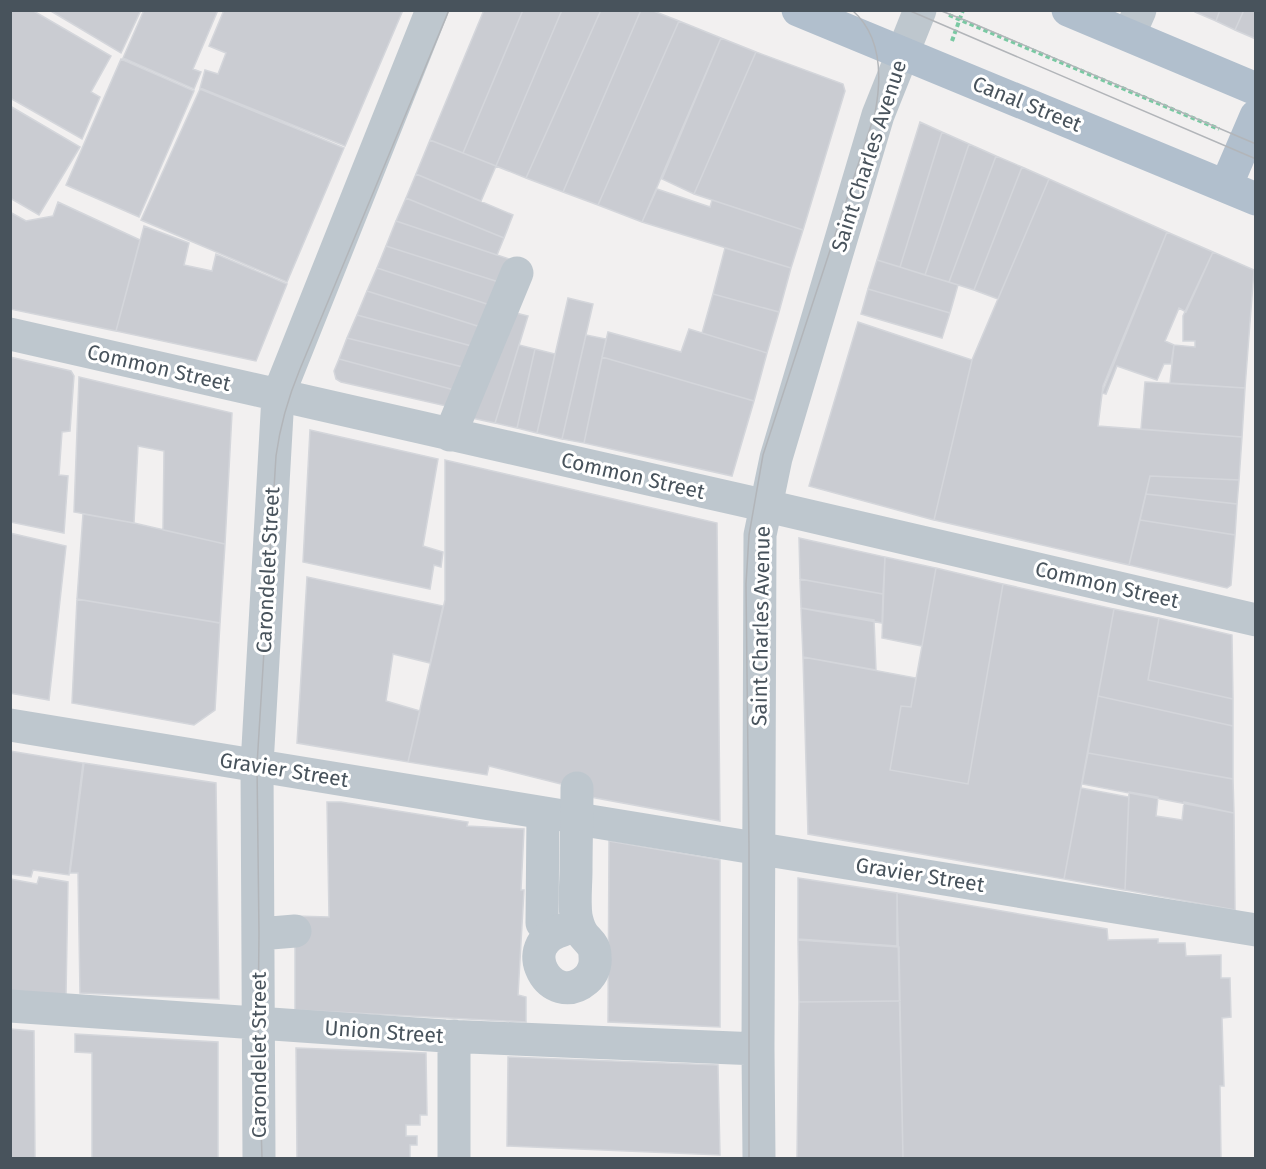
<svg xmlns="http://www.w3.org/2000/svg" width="1266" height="1169" font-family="'Fira Sans',sans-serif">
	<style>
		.building { fill: #caccd2; stroke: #d4d6db; stroke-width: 1.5 }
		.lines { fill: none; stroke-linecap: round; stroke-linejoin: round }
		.path { stroke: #7ac9a3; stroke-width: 4; stroke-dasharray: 4.5 3; stroke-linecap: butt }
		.minor { stroke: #bec7ce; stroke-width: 33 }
		.major { stroke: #b1bfcd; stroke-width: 33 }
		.tram { stroke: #b2b5b9; stroke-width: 1.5 }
		.minor-bridge { stroke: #bec7ce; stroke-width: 33 }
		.labels { text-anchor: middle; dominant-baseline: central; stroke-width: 6; stroke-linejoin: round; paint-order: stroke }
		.street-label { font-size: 21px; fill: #48535c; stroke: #fff }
	</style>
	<rect width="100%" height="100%" fill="#f2f0f0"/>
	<path class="building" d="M 10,10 L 32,10 L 111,56 L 91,92 L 100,97 L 82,139 L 10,98 Z
		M 49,10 L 141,10 L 121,53 Z
		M 144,10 L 218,10 L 193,69 L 201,72 L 194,89 L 123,58 Z
		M 224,10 L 403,10 L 345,146 L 200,88 L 205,70 L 218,74 L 226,53 L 209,46 Z
		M 484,10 L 523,10 L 463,153 L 430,140 Z
		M 523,10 L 562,10 L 496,166 L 463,153 Z
		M 562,10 L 601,10 L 526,178 L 496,166 Z
		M 601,10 L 641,10 L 563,192 L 526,178 Z
		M 641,10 L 651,10 L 679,21 L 598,205 L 563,192 Z
		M 1195,10 L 1220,10 L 1216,21 L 1195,12 Z
		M 1220,10 L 1244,10 L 1235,30 L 1216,21 Z
		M 1244,10 L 1256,10 L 1256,39 L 1235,30 Z
		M 679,21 L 721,38 L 642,222 L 598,205 Z
		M 721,38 L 756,52 L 694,194 L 662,179 Z
		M 756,52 L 843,84 L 845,91 L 803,230 L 694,194 Z
		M 121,59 L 194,91 L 139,217 L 66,185 Z
		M 200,89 L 344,148 L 287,282 L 141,220 Z
		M 10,106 L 80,147 L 39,215 L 10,198 Z
		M 920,122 L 942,132 L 900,267 L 877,260 Z
		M 942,132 L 969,144 L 925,275 L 900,267 Z
		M 430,140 L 496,166 L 481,201 L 416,174 Z
		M 969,144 L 996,156 L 949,282 L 925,275 Z
		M 996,156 L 1022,167 L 974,290 L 949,282 Z
		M 1022,167 L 1049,179 L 998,299 L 974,290 Z
		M 416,174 L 513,215 L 504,238 L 406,198 Z
		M 1049,179 L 1167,232 L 1103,386 L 1098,426 L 1242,437 L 1239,480 L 1150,476 L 1129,565 L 934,520 L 972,360 Z
		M 657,189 L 710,207 L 712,200 L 803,230 L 791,268 L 642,222 Z
		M 406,198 L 504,238 L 497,255 L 396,221 Z
		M 58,202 L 140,240 L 116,331 L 10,309 L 10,212 L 26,221 L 53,216 Z
		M 396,221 L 515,261 L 505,284 L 386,246 Z
		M 144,226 L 189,243 L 184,265 L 212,271 L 216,254 L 287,284 L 256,361 L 116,331 Z
		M 1167,232 L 1213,252 L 1186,312 L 1179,308 L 1165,341 L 1174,345 L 1171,364 L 1164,364 L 1157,380 L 1117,366 L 1106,394 L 1102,393 Z
		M 386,246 L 505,284 L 496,307 L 377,268 Z
		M 725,248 L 791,268 L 779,312 L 713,294 Z
		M 1213,252 L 1254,270 L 1245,388 L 1170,383 L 1174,345 L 1195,347 L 1195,341 L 1183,341 L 1183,316 Z
		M 877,260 L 958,285 L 950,313 L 868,289 Z
		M 377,268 L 496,307 L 487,329 L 367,291 Z
		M 868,289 L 950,313 L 942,338 L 861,314 Z
		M 367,291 L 487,329 L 479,348 L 357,315 Z
		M 713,294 L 779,312 L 767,353 L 702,333 Z
		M 568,298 L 593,304 L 562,439 L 537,433 Z
		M 508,311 L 528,316 L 495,423 L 467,417 Z
		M 357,315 L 479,348 L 471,369 L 347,338 Z
		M 858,322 L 972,360 L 934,520 L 809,486 Z
		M 689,329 L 767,353 L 754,401 L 602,357 L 608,332 L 681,352 Z
		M 586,335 L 606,339 L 584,443 L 562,439 Z
		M 347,338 L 471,369 L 462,392 L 339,359 Z
		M 519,345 L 535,349 L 517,428 L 495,423 Z
		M 535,349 L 555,354 L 537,433 L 517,428 Z
		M 10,357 L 71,371 L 74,376 L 70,431 L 62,432 L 59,475 L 68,476 L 64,533 L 10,522 Z
		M 602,357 L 754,401 L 732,476 L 584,443 Z
		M 339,359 L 462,392 L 446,406 L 341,382 L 336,379 L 334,371 Z
		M 79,377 L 232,413 L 225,544 L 163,530 L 164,451 L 138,446 L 134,523 L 74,512 Z
		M 1145,382 L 1245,388 L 1242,437 L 1141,429 Z
		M 310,430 L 438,459 L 423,546 L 443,552 L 441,567 L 434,565 L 430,589 L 303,562 Z
		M 445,460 L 717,523 L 720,821 L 585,796 L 577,788 L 489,766 L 487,775 L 408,762 L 445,600 Z
		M 1150,476 L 1239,480 L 1237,504 L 1146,494 Z
		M 1146,494 L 1237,504 L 1235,535 L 1140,520 Z
		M 83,514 L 134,523 L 225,544 L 220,623 L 77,599 Z
		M 1140,520 L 1235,535 L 1231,585 L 1227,588 L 1129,565 Z
		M 10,533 L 66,546 L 49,700 L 10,693 Z
		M 799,538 L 885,557 L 883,594 L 800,579 Z
		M 885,557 L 936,568 L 922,646 L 882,638 Z
		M 936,568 L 1003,584 L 968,784 L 890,770 L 901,706 L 911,707 Z
		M 307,577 L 443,606 L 430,663 L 393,654 L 386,701 L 420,711 L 408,762 L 297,743 Z
		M 800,579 L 883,594 L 882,623 L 801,608 Z
		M 1003,584 L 1114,609 L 1064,879 L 808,834 L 803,657 L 916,678 L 911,707 L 901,706 L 890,770 L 968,784 Z
		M 77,599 L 220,623 L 215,710 L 194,725 L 72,703 Z
		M 801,608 L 874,620 L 876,670 L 803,657 Z
		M 1114,609 L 1159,618 L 1148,680 L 1233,699 L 1233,726 L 1098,696 Z
		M 1159,618 L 1232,635 L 1233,699 L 1148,680 Z
		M 1098,696 L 1233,726 L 1233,779 L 1088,753 Z
		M 10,751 L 83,763 L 69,875 L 33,870 L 31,877 L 10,874 Z
		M 1088,753 L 1233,779 L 1234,813 L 1082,784 Z
		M 84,763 L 216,783 L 219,999 L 80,993 L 78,873 L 70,873 Z
		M 1081,788 L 1129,797 L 1125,890 L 1064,879 Z
		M 1129,792 L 1158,797 L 1156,816 L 1182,820 L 1184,802 L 1234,813 L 1235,910 L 1125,890 Z
		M 327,802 L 341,802 L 468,822 L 467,826 L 524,829 L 521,890 L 524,890 L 518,995 L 526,997 L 526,1022 L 295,1010 L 295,916 L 329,917 Z
		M 609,841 L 720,860 L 720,1027 L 608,1022 Z
		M 39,877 L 68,882 L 66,996 L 10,992 L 10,879 L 37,884 Z
		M 798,878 L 897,893 L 897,946 L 798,939 Z
		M 897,893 L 1107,929 L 1108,940 L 1158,939 L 1158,943 L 1185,943 L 1186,956 L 1221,955 L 1221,978 L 1230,978 L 1231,1017 L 1222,1018 L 1224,1086 L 1220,1086 L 1221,1158 L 903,1158 Z
		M 798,940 L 899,947 L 900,1001 L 799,1002 Z
		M 900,1001 L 903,1158 L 797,1158 L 799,1002 Z
		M 10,1029 L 34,1031 L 35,1158 L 10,1158 Z
		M 75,1034 L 218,1042 L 218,1158 L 92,1158 L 92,1053 L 75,1052 Z
		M 296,1048 L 426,1053 L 427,1115 L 420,1115 L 420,1125 L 406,1125 L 406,1136 L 417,1136 L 417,1145 L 410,1145 L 410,1158 L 297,1158 Z
		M 508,1057 L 718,1065 L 720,1155 L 507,1146 Z"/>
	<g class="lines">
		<path class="path" d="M 949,15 L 1219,129
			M 952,41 L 963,10"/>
		<path class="minor" d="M 1129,35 L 1140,10
			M 10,334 L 754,503 L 1256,620
			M 450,435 L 517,273
			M 10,725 L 557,815
			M 584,820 L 1256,930
			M 542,923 L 543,813
			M 259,934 L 295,931
			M 10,1006 L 445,1036 L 758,1049
			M 454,1036 L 454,1158
			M 259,1158 L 257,765 L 278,396 L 432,10
			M 759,1158 L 758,1049 L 760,535 L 776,458 L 878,115 L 920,10"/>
		<path class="major" d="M 798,10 L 1256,199
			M 1068,10 L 1256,89
			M 1226,186 L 1256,116"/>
		<path class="tram" d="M 908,10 L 1256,159
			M 939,10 L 972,23 L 1256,144
			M 262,1158 L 258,1024 L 259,934 L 257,765 L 276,456 C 280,426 288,398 300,369 L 449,10
			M 749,1158 L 749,847 L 746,584 L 749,535 L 763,455 L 875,113 C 882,77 882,36 852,10"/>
		<path class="minor-bridge" d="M 563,930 C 513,944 551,1010 586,980 C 593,974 596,965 595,956 C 595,944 587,941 582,933 C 579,928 577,921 576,916 C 574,901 576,885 576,870 C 576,843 577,815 577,788"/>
	</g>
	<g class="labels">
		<g class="street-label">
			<text transform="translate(1027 104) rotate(22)">Canal Street</text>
			<text transform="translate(869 156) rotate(-72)">Saint Charles Avenue</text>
			<text transform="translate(159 368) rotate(13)">Common Street</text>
			<text transform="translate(633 476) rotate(13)">Common Street</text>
			<text transform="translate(268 570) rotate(-87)">Carondelet Street</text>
			<text transform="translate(1107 585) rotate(13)">Common Street</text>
			<text transform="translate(761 626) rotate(-89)">Saint Charles Avenue</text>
			<text transform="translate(284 770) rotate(9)">Gravier Street</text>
			<text transform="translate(920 875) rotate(9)">Gravier Street</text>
			<text transform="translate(384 1032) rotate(4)">Union Street</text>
			<text transform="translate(259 1055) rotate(-90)">Carondelet Street</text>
		</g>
	</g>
	<rect width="1266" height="1169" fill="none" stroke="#48535c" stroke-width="24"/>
</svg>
